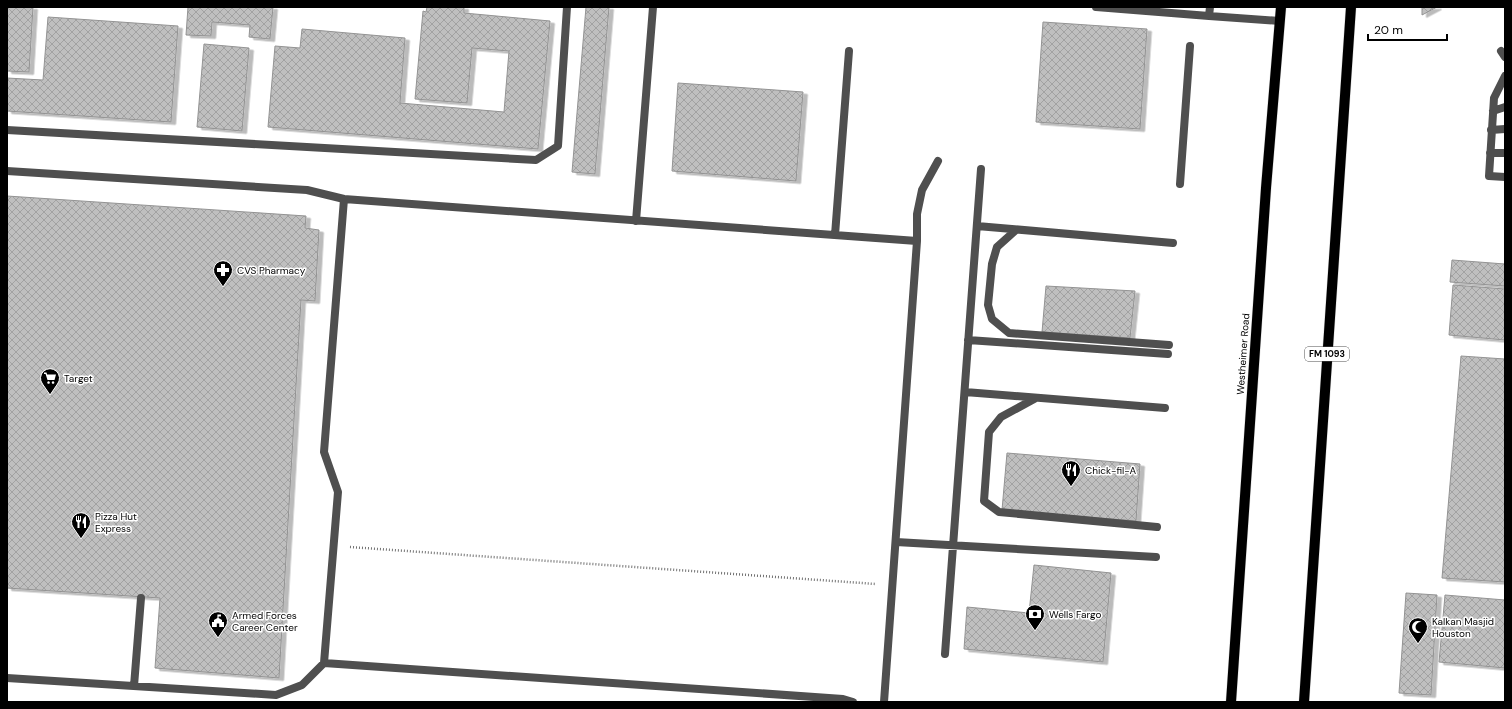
<svg xmlns="http://www.w3.org/2000/svg" width="1512" height="709" font-family="'DM Sans',sans-serif">
	<style>
		.building { fill: url(#building-cross-hatch); stroke: #939393; filter: url(#shadow) }
		.lines { fill: none; stroke-linecap: round; stroke-linejoin: round }
		.primary-casing { stroke: #dbdbdb; stroke-width: 11 }
		.path { stroke: #717171; stroke-width: 2.5; stroke-dasharray: 1 2; stroke-linecap: butt }
		.service { stroke: #4f4f4f; stroke-width: 8 }
		.primary { stroke: #000; stroke-width: 10 }
		.labels { text-anchor: middle; dominant-baseline: central; stroke-width: 3; stroke-linejoin: round; paint-order: stroke }
		.shield { fill: #fff; stroke: #4c4c4c; stroke-width: 1 }
		.shield-label { font-size: 9px; font-weight: bold; fill: #000 }
		.poi-label { font-size: 10px; fill: #000; stroke: #fff; text-anchor: start }
		.street-label { font-size: 10px; fill: #000; stroke: #fff }
	</style>
	<defs>
		<pattern id="building-cross-hatch" width="8" height="8" patternUnits="userSpaceOnUse"><rect width="8" height="8" fill="#bfbfbf"/><path d="M0 0l8 8M0 8l8-8" fill="none" stroke="#a2a2a2"/></pattern>
		<filter id="shadow"><feDropShadow dx="4.5" dy="2.5" stdDeviation="0" flood-color="#0004"/></filter>
	</defs>
	<rect width="100%" height="100%" fill="#fff"/>
	<path class="building" d="M 7,7 L 33,7 L 29,72 L 7,71 Z
		M 188,7 L 273,7 L 270,39 L 249,37 L 250,25 L 212,22 L 211,36 L 186,35 Z
		M 427,7 L 464,7 L 464,13 L 550,21 L 538,149 L 268,127 L 275,46 L 300,48 L 302,29 L 405,38 L 400,103 L 504,112 L 509,51 L 472,48 L 467,103 L 415,99 L 423,11 L 426,12 Z
		M 586,7 L 609,7 L 595,174 L 572,172 Z
		M 1422,7 L 1437,7 L 1422,15 Z
		M 48,17 L 178,26 L 171,122 L 7,111 L 7,78 L 43,80 Z
		M 1043,22 L 1147,29 L 1140,129 L 1036,122 Z
		M 204,44 L 249,48 L 242,131 L 197,127 Z
		M 678,83 L 803,92 L 796,181 L 672,171 Z
		M 7,196 L 306,216 L 305,228 L 319,230 L 315,301 L 301,300 L 279,678 L 155,668 L 160,598 L 7,588 Z
		M 1452,260 L 1505,264 L 1505,286 L 1450,282 Z
		M 1453,285 L 1505,289 L 1505,340 L 1449,335 Z
		M 1046,286 L 1135,291 L 1130,338 L 1042,332 Z
		M 1461,356 L 1505,359 L 1505,582 L 1442,578 Z
		M 1007,453 L 1140,464 L 1136,521 L 1002,510 Z
		M 1034,565 L 1111,573 L 1103,662 L 964,649 L 967,607 L 1029,613 Z
		M 1406,593 L 1437,595 L 1431,695 L 1399,693 Z
		M 1445,595 L 1505,600 L 1505,668 L 1439,662 Z"/>
	<g class="lines">
		<defs>
			<path id="primary" d="M 1231,702 L 1266,188 L 1281,7
				M 1304,702 L 1351,7"/>
		</defs>
		<use href="#primary" class="primary-casing"/>
		<path class="path" d="M 350,547 L 876,584"/>
		<path class="service" d="M 1096,7 L 1209,16
			M 1210,7 L 1209,16 L 1280,21
			M 1501,51 L 1505,57
			M 1505,76 L 1494,98 L 1489,176 L 1505,177
			M 1493,111 L 1505,107
			M 7,130 L 536,160 L 558,146 L 567,7
			M 1491,130 L 1505,129
			M 1490,153 L 1505,153
			M 7,171 L 307,190 L 344,199 L 917,241
			M 1180,184 L 1190,46
			M 636,221 L 653,7
			M 977,226 L 1173,243
			M 1016,230 L 997,247 L 992,264 L 988,305 L 992,319 L 1009,333 L 1169,345
			M 835,235 L 849,51
			M 968,340 L 1168,354
			M 965,392 L 1165,408
			M 1036,398 L 1001,417 L 989,432 L 984,501 L 999,512 L 1157,527
			M 896,542 L 1156,557
			M 945,654 L 981,169
			M 324,663 L 338,492 L 324,452 L 344,199
			M 7,678 L 276,695 L 302,685 L 324,663 L 843,699 L 853,702
			M 134,686 L 141,598
			M 884,702 L 917,241 L 917,214 L 922,190 L 938,161"/>
		<use href="#primary" class="primary"/>
	</g>
	<defs>
		<symbol id="pharmacy-pin" viewBox="-11 -11 22 30"><path d="M0 17L-7.5 6A9.5 9.5 0 1 1 7.5 6Z" fill="#000" stroke="#fff"/><path d="M-2-6h4v4h4v4h-4v4h-4v-4h-4v-4h4Z" fill="#fff"/></symbol>
		<symbol id="supermarket-pin" viewBox="-11 -11 22 30"><path d="M0 17L-7.5 6A9.5 9.5 0 1 1 7.5 6Z" fill="#000" stroke="#fff"/><path d="M-6-5.5h2.5l.6 2H6L4.5 2H-2.5L-4.4-4H-6ZM-1.5 3.2a1.3 1.3 0 1 0 .1 0ZM3 3.2a1.3 1.3 0 1 0 .1 0Z" fill="#fff"/></symbol>
		<symbol id="restaurant-pin" viewBox="-11 -11 22 30"><path d="M0 17L-7.5 6A9.5 9.5 0 1 1 7.5 6Z" fill="#000" stroke="#fff"/><path d="M-5-6h1v4h1v-4h1v4h1v-4h1v5L-1.5 .5V6h-2V.5L-5-1ZM5-6V6H3V1.5H1.5Q1.5-4 5-6Z" fill="#fff"/></symbol>
		<symbol id="bank-pin" viewBox="-11 -11 22 30"><path d="M0 17L-7.5 6A9.5 9.5 0 1 1 7.5 6Z" fill="#000" stroke="#fff"/><path d="M-6-4H6V4H-6ZM0-2.3a2.3 2.3 0 1 0 0 4.6a2.3 2.3 0 1 0 0-4.6Z" fill="#fff"/></symbol>
		<symbol id="civic-pin" viewBox="-11 -11 22 30"><path d="M0 17L-7.5 6A9.5 9.5 0 1 1 7.5 6Z" fill="#000" stroke="#fff"/><path d="M-.6-6.5H3V-4.5H.6V-3L4-1V1h2V6H-6V1h2V-1L-.6-3ZM-1.2 2.5V6h2.4V2.5Z" fill="#fff"/></symbol>
		<symbol id="mosque-pin" viewBox="-11 -11 22 30"><path d="M0 17L-7.5 6A9.5 9.5 0 1 1 7.5 6Z" fill="#000" stroke="#fff"/><path d="M3.5-4.9A6 6 0 1 0 3.5 4.9A5 5 0 1 1 3.5-4.9Z" fill="#fff"/></symbol>
	</defs>
	<g fill-rule="evenodd">
		<use href="#pharmacy-pin" x="212" y="259" width="22" height="30"/>
		<use href="#supermarket-pin" x="39" y="367" width="22" height="30"/>
		<use href="#restaurant-pin" x="1060" y="459" width="22" height="30"/>
		<use href="#restaurant-pin" x="70" y="511" width="22" height="30"/>
		<use href="#bank-pin" x="1024" y="603" width="22" height="30"/>
		<use href="#civic-pin" x="207" y="610" width="22" height="30"/>
		<use href="#mosque-pin" x="1407" y="616" width="22" height="30"/>
	</g>
	<g class="labels">
		<rect class="shield" x="1305" y="347" width="44" height="14" rx="3"/>
		<g class="shield-label">
			<text x="1327" y="354">FM 1093</text>
		</g>
		<g class="poi-label">
			<text x="237" y="270">CVS Pharmacy</text>
			<text x="64" y="378">Target</text>
			<text x="1085" y="470">Chick-fil-A</text>
			<text x="95" y="516">Pizza Hut<tspan x="95" dy="12">Express</tspan></text>
			<text x="1049" y="614">Wells Fargo</text>
			<text x="232" y="615">Armed Forces<tspan x="232" dy="12">Career Center</tspan></text>
			<text x="1432" y="621">Kalkan Masjid<tspan x="1432" dy="12">Houston</tspan></text>
		</g>
		<g class="street-label">
			<text transform="translate(1243 354) rotate(-86)">Westheimer Road</text>
		</g>
	</g>
	<rect width="1512" height="709" fill="none" stroke="#000000" stroke-width="16"/>
	<path d="M1368 34v6h79v-6" fill="none" stroke="#000000" stroke-width="2"/>
	<text x="1374" y="34" font-size="12" fill="#000000" stroke="#ffffff" stroke-width="3" paint-order="stroke">20 m</text>
</svg>
